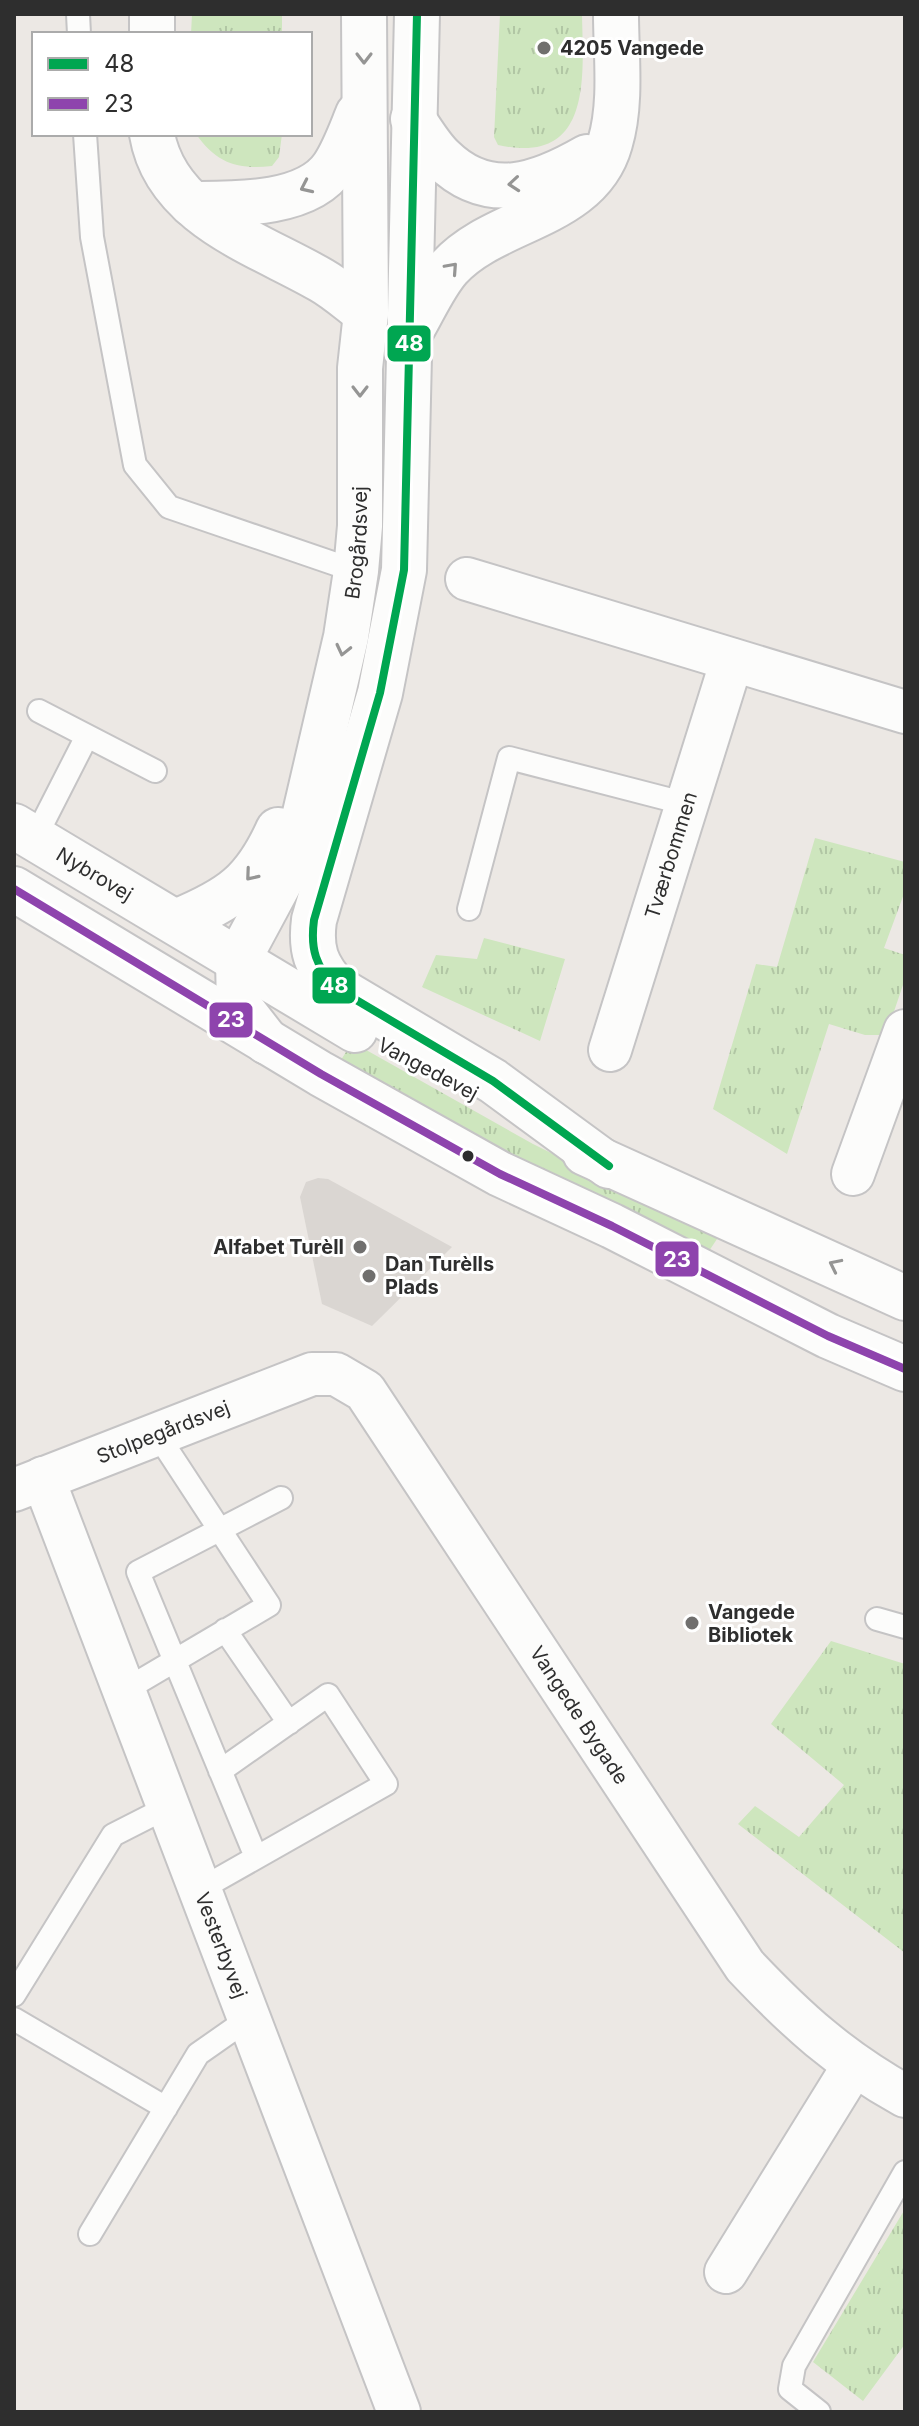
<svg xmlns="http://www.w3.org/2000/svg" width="919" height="2426" font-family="Inter,sans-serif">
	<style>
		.grass { fill: url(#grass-tufts) }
		.plaza { fill: #dad6d2 }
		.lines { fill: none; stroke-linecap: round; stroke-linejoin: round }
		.lane-casing { stroke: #c5c4c5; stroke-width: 26 }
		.street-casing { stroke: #c5c4c5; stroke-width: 46 }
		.secondary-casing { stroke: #c5c4c5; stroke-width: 48 }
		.lane { stroke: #fcfcfb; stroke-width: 22 }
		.street { stroke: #fcfcfb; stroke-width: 42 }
		.secondary { stroke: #fcfcfb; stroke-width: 44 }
		.bus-1-casing { stroke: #fff; stroke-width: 14 }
		.bus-2-casing { stroke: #fff; stroke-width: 14 }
		.bus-1 { stroke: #00a651; stroke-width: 8 }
		.bus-2 { stroke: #8e44ad; stroke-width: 8 }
		.oneway { stroke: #959594 }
		.poi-dot { fill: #706f6e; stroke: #fff; stroke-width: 3 }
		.bus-dot { fill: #2e2e2e; stroke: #fff; stroke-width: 3 }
		.labels { text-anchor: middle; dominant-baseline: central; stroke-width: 6; stroke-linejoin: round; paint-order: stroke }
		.poi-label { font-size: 20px; font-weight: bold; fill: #2e2e2e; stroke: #fff; text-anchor: start }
		.street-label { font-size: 20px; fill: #2e2e2e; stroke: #fff }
		.line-badge { stroke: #fff; stroke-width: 3 }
		.badge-label { font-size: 22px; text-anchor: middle; font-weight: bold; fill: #fff }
	</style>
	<defs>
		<pattern id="grass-tufts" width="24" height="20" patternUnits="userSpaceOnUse" patternTransform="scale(2)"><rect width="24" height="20" fill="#cee6be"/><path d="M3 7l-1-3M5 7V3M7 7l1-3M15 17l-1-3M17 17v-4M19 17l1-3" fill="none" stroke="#b1c6a4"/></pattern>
	</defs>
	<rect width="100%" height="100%" fill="#ece8e4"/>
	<path class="grass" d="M 192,14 L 282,14 L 282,34 L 191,34 Z
		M 500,14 L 582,14 C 583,76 593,166 498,145 L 494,137 Z
		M 196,134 L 282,134 L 279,157 L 272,166 C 238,170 216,163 196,134 Z
		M 815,838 L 905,862 L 905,891 L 884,948 L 905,955 L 905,979 L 886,1035 L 865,1035 L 829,1024 L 787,1154 L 713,1109 L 756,964 L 777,967 Z
		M 484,938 L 565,959 L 540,1041 L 422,987 L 436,955 L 477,959 Z
		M 352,1042 L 533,1144 L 719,1236 L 705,1257 L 338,1065 Z
		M 831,1641 L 905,1664 L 905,1953 L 738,1824 L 755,1806 L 799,1837 L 844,1785 L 771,1724 Z
		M 905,2209 L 905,2344 L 863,2401 L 813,2362 Z"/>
	<path class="plaza" d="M 318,1178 L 328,1179 L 452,1247 L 372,1326 L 322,1304 L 300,1197 L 306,1182 Z"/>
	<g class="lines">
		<defs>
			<path id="lane" d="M 78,14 L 79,34
				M 85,134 L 92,237 L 135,465 L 169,507 L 356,571
				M 39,711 L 155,771
				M 35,838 L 87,736
				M 469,909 L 509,758 L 687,804
				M 877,1619 L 905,1627
				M 225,1630 L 289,1723
				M 125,1690 L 269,1605 L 157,1434
				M 256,1857 L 138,1572 L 281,1498
				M 199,1890 L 386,1784 L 328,1695 L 220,1771
				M 14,1995 L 113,1835 L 168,1807
				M 14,2019 L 166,2108
				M 90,2234 L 198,2054 L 248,2019
				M 819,2412 L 790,2389 L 794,2366 L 905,2172"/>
			<g id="street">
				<path d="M 467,579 L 905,712"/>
				<path id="s1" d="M 610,1050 L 732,660"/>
				<path d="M 853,1174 L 905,1031"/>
				<path id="s2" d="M 43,1478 L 399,2412"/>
				<path id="s3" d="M 14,1490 L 312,1374 L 336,1374 L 365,1391 L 745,1966 C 797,2021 839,2059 905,2096"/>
				<path d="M 726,2272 L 854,2065"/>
			</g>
			<g id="secondary">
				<path d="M 417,14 L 404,570 L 380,693 L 314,920 C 310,950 316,966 336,988 L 493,1081 L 609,1166"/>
				<path d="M 152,34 L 152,14"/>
				<path d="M 413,119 C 422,132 431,148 443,159 C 489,204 540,184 587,157"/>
				<path d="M 152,134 C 166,216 259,244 321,280 C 337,289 351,302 366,313"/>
				<path d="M 192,204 C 234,204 308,206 334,166 C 344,151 351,131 358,114"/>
				<path d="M 411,331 C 423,311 434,285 449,268 C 495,217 589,218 610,143 C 622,103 616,55 616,14"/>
				<path id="s4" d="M 14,826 L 355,1030"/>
				<path d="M 14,889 L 321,1074 L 500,1174 L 612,1226 L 828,1336 L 905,1369"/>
				<path d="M 178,921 C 231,899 254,883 278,830"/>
				<path id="s5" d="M 267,1042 L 239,1006 L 238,960 L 296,852 L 346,637 L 356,571 L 360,526 L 360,368 L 366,313 L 364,14"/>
				<path d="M 585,1153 L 905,1298"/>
			</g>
		</defs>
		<use href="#lane" class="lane-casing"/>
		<use href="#street" class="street-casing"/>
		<use href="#secondary" class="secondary-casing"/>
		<use href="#lane" class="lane"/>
		<use href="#street" class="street"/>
		<use href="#secondary" class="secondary"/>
		<defs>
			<path id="bus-1" d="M 417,14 L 404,570 L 380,693 L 314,920 C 310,950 316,966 336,988 L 493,1081 L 609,1166"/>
			<path id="bus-2" d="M 14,889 L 321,1074 L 500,1174 L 612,1226 L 828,1336 L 905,1369"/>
		</defs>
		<use href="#bus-1" class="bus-1-casing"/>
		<use href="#bus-2" class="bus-2-casing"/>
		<use href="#bus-1" class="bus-1"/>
		<use href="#bus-2" class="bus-2"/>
	</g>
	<defs><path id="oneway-chevron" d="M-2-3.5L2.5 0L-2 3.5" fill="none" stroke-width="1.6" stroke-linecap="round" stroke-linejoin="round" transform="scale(2)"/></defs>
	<g class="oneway">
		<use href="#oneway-chevron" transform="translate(364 58) rotate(90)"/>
		<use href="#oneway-chevron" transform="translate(514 184) rotate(175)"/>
		<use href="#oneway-chevron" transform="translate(306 187) rotate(155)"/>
		<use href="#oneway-chevron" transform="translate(452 268) rotate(-48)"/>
		<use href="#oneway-chevron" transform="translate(360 391) rotate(90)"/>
		<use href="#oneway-chevron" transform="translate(343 650) rotate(103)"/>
		<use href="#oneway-chevron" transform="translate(251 875) rotate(130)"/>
		<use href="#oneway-chevron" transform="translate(835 1265) rotate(-154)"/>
	</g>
	<g class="poi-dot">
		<circle cx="544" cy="48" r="8"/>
		<circle cx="360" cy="1247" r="8"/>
		<circle cx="369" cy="1276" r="8"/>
		<circle cx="692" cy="1623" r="8"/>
	</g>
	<circle class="bus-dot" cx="468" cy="1156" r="7"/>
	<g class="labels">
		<g class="poi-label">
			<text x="560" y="48">4205 Vangede</text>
			<text x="344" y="1247" text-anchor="end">Alfabet Turèll</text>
			<text x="385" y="1264">Dan Turèlls<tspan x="385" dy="23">Plads</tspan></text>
			<text x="708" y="1612">Vangede<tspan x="708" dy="23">Bibliotek</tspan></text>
		</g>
		<g class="street-label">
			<text stroke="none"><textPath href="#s5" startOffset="530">Brogårdsvej</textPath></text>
			<text stroke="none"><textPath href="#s1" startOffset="204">Tværbommen</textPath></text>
			<text stroke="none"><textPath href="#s4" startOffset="94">Nybrovej</textPath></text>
			<text transform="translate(428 1069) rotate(28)">Vangedevej</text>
			<text stroke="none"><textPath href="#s3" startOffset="160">Stolpegårdsvej</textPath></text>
			<text stroke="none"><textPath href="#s3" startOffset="766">Vangede Bygade</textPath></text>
			<text stroke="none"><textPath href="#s2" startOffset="500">Vesterbyvej</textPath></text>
		</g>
	</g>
	<g class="line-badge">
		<rect x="386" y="324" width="46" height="39" rx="8" fill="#00a651"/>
		<rect x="311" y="966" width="46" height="39" rx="8" fill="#00a651"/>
		<rect x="208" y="1001" width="46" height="38" rx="8" fill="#8e44ad"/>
		<rect x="654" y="1240" width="46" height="38" rx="8" fill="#8e44ad"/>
	</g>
	<g class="badge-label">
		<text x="409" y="351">48</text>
		<text x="334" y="993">48</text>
		<text x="231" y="1027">23</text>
		<text x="677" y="1267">23</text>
	</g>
	<rect width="919" height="2426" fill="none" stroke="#2e2e2e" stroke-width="32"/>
	<rect x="32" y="32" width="280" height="104" fill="#ffffff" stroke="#ababab" stroke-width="2"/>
	<rect x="48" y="58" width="40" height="12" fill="#00a651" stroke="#ababab" stroke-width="2"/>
	<text x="104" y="72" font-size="24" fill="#2e2e2e">48</text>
	<rect x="48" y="98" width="40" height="12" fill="#8e44ad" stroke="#ababab" stroke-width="2"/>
	<text x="104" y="112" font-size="24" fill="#2e2e2e">23</text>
</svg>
